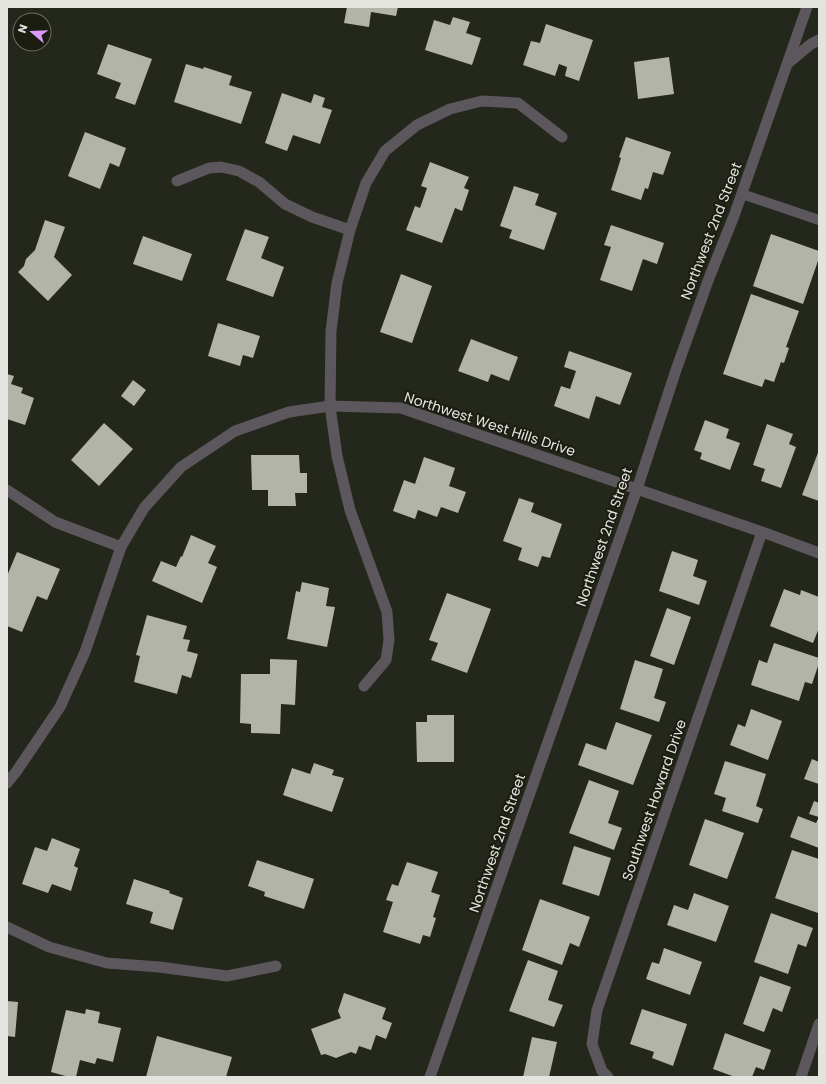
<svg xmlns="http://www.w3.org/2000/svg" width="826" height="1084" font-family="Poppins,sans-serif">
	<style>
		.building { fill: #b1b4a6 }
		.lines { fill: none; stroke-linecap: round; stroke-linejoin: round }
		.service { stroke: #5b575c; stroke-width: 10 }
		.minor { stroke: #5b575c; stroke-width: 11 }
		.tertiary { stroke: #5b575c; stroke-width: 11 }
		.labels { text-anchor: middle; dominant-baseline: central; stroke-width: 4; stroke-linejoin: round; paint-order: stroke }
		.street-label { font-size: 14px; fill: #e3e4dd; stroke: #1b1d12 }
	</style>
	<rect width="100%" height="100%" fill="#24271b"/>
	<path class="building" d="M 347,7 L 398,7 L 396,16 L 371,12 L 369,27 L 344,23 Z
		M 453,17 L 470,22 L 466,33 L 481,38 L 472,65 L 425,50 L 434,20 L 450,25 Z
		M 546,24 L 593,40 L 579,81 L 565,76 L 567,67 L 559,64 L 555,76 L 523,65 L 531,41 L 540,43 Z
		M 108,44 L 152,59 L 135,105 L 115,98 L 121,83 L 97,74 Z
		M 669,57 L 674,94 L 638,99 L 634,62 Z
		M 186,64 L 203,69 L 204,67 L 232,76 L 229,85 L 252,92 L 241,124 L 174,102 Z
		M 282,93 L 311,103 L 314,94 L 325,98 L 322,107 L 332,110 L 320,144 L 293,135 L 287,151 L 265,143 Z
		M 85,132 L 126,148 L 119,167 L 110,163 L 100,189 L 68,176 Z
		M 626,137 L 671,152 L 663,175 L 653,172 L 648,189 L 645,188 L 641,200 L 611,190 L 621,158 L 619,157 Z
		M 430,162 L 469,177 L 464,188 L 469,190 L 462,211 L 455,208 L 442,243 L 406,230 L 415,206 L 420,208 L 427,188 L 421,186 Z
		M 514,186 L 539,194 L 535,205 L 557,213 L 544,250 L 509,238 L 512,230 L 500,226 Z
		M 45,220 L 65,227 L 54,257 L 72,275 L 48,301 L 18,272 L 24,266 L 26,259 L 35,250 Z
		M 611,225 L 664,243 L 657,264 L 643,259 L 632,291 L 600,280 L 611,247 L 604,245 Z
		M 245,229 L 269,237 L 261,258 L 284,267 L 273,297 L 226,280 Z
		M 771,234 L 819,251 L 819,258 L 803,304 L 753,286 Z
		M 143,236 L 192,254 L 182,281 L 133,264 Z
		M 401,274 L 432,286 L 412,343 L 380,332 Z
		M 751,294 L 799,311 L 786,347 L 789,348 L 784,363 L 781,362 L 774,382 L 765,379 L 762,387 L 723,374 Z
		M 218,323 L 260,336 L 253,358 L 243,355 L 240,366 L 208,356 Z
		M 471,339 L 518,357 L 509,381 L 491,374 L 488,382 L 458,371 Z
		M 569,351 L 632,373 L 620,405 L 596,396 L 589,419 L 554,406 L 561,386 L 570,389 L 576,371 L 564,367 Z
		M 7,374 L 14,376 L 11,384 L 23,388 L 21,393 L 34,398 L 25,425 L 7,419 Z
		M 133,380 L 146,390 L 134,406 L 121,396 Z
		M 705,420 L 729,429 L 726,438 L 740,443 L 730,470 L 700,459 L 702,453 L 694,450 Z
		M 104,423 L 133,449 L 99,486 L 71,460 Z
		M 767,424 L 793,434 L 789,444 L 796,447 L 781,488 L 761,481 L 765,469 L 753,465 Z
		M 819,450 L 819,501 L 802,495 Z
		M 251,455 L 299,455 L 300,473 L 307,473 L 307,493 L 295,493 L 296,506 L 268,506 L 268,490 L 252,490 Z
		M 424,457 L 455,468 L 449,486 L 466,492 L 458,513 L 441,507 L 437,517 L 418,510 L 415,519 L 393,511 L 404,480 L 415,484 Z
		M 519,498 L 534,503 L 531,512 L 562,524 L 550,558 L 542,556 L 538,567 L 518,560 L 522,548 L 503,541 Z
		M 191,535 L 216,546 L 208,563 L 217,567 L 202,603 L 152,581 L 161,561 L 176,567 L 181,556 L 182,557 Z
		M 672,551 L 698,560 L 693,576 L 707,581 L 699,605 L 659,591 Z
		M 17,552 L 60,569 L 47,600 L 37,596 L 22,632 L 7,626 L 7,576 Z
		M 302,582 L 329,588 L 326,606 L 335,607 L 327,647 L 287,639 L 296,591 L 300,592 Z
		M 784,589 L 800,595 L 801,590 L 819,597 L 819,628 L 813,643 L 770,626 Z
		M 447,593 L 491,609 L 467,673 L 431,660 L 438,643 L 429,640 Z
		M 667,608 L 691,617 L 674,665 L 650,656 Z
		M 147,615 L 187,626 L 183,639 L 190,640 L 187,651 L 198,654 L 191,678 L 182,675 L 177,694 L 134,682 L 140,656 L 136,655 Z
		M 774,643 L 819,658 L 819,663 L 812,684 L 805,682 L 799,701 L 751,685 L 759,660 L 767,663 Z
		M 270,659 L 297,660 L 295,705 L 281,704 L 280,734 L 251,733 L 251,724 L 240,723 L 241,674 L 270,674 Z
		M 635,660 L 663,669 L 654,698 L 666,702 L 659,722 L 620,709 Z
		M 751,709 L 782,721 L 768,760 L 730,745 L 738,724 L 745,727 Z
		M 427,715 L 454,715 L 454,762 L 417,762 L 416,722 L 427,722 Z
		M 616,722 L 652,735 L 633,785 L 578,765 L 586,743 L 606,750 Z
		M 812,759 L 819,762 L 819,784 L 804,779 Z
		M 725,761 L 766,774 L 756,806 L 763,809 L 758,823 L 722,811 L 726,798 L 714,794 Z
		M 314,763 L 334,770 L 332,775 L 344,778 L 332,812 L 283,795 L 292,768 L 310,774 Z
		M 589,780 L 619,791 L 608,823 L 622,828 L 614,850 L 569,833 Z
		M 814,801 L 819,803 L 819,848 L 790,837 L 798,816 L 816,823 L 819,817 L 809,814 Z
		M 705,819 L 744,833 L 727,879 L 689,865 Z
		M 52,838 L 80,849 L 74,866 L 78,868 L 71,891 L 52,884 L 48,893 L 22,884 L 35,847 L 47,851 Z
		M 574,846 L 611,858 L 599,896 L 562,884 Z
		M 792,850 L 819,859 L 818,913 L 775,898 Z
		M 257,860 L 314,879 L 304,909 L 264,896 L 265,892 L 248,886 Z
		M 407,862 L 438,872 L 431,892 L 440,895 L 433,917 L 436,918 L 430,937 L 423,935 L 420,944 L 383,932 L 393,902 L 386,900 L 392,884 L 398,886 Z
		M 134,879 L 170,891 L 169,893 L 183,898 L 173,930 L 150,923 L 153,912 L 126,904 Z
		M 694,893 L 729,906 L 716,942 L 667,925 L 674,905 L 688,910 Z
		M 540,899 L 590,917 L 579,947 L 570,943 L 562,965 L 522,950 Z
		M 771,913 L 813,928 L 806,947 L 798,944 L 788,974 L 754,962 Z
		M 664,948 L 702,962 L 690,995 L 646,979 L 652,962 L 659,964 Z
		M 528,960 L 558,971 L 548,1000 L 563,1005 L 554,1027 L 509,1011 Z
		M 760,976 L 791,987 L 782,1012 L 773,1008 L 764,1032 L 743,1024 Z
		M 344,993 L 386,1008 L 382,1019 L 392,1023 L 386,1039 L 376,1035 L 371,1050 L 359,1046 L 356,1054 L 351,1052 L 336,1058 L 325,1054 L 321,1055 L 311,1029 L 341,1018 L 338,1011 Z
		M 7,1001 L 18,1002 L 15,1037 L 7,1036 Z
		M 86,1009 L 100,1012 L 98,1023 L 121,1028 L 113,1062 L 97,1058 L 95,1064 L 80,1060 L 76,1077 L 69,1077 L 51,1072 L 66,1010 L 85,1014 Z
		M 642,1009 L 687,1024 L 673,1066 L 652,1058 L 654,1052 L 630,1044 Z
		M 725,1033 L 771,1050 L 764,1070 L 756,1067 L 752,1077 L 735,1077 L 713,1069 Z
		M 157,1036 L 232,1057 L 226,1077 L 146,1077 Z
		M 532,1037 L 557,1042 L 549,1077 L 523,1077 Z"/>
	<g class="lines">
		<path class="service" d="M 742,194 L 819,220"/>
		<path class="minor" d="M 177,181 L 209,168 L 221,167 L 239,171 L 259,182 L 285,204 L 312,217 L 350,230
			M 7,490 L 55,522 L 121,547
			M 364,686 L 386,660 L 389,640 L 387,612 L 350,510 L 337,456 L 330,406 L 331,331 L 337,283 L 350,230 L 366,183 L 385,151 L 417,125 L 450,109 L 482,101 L 518,103 L 562,137
			M 7,783 L 16,772 L 60,707 L 85,652 L 121,547 L 144,508 L 181,467 L 235,431 L 289,412 L 330,406 L 401,408 L 762,532 L 819,553
			M 7,927 L 49,947 L 107,963 L 159,967 L 227,976 L 276,966
			M 608,1077 L 602,1071 L 592,1044 L 597,1010 L 762,532
			M 801,1077 L 819,1024"/>
		<path class="tertiary" d="M 787,64 L 811,44 L 819,40
			M 430,1077 L 637,489 L 676,370 L 709,278 L 734,216 L 807,7"/>
	</g>
	<g class="labels">
		<g class="street-label">
			<text transform="translate(711 231) rotate(-69)">Northwest 2nd Street</text>
			<text transform="translate(490 424) rotate(18)">Northwest West Hills Drive</text>
			<text transform="translate(604 537) rotate(-71)">Northwest 2nd Street</text>
			<text transform="translate(654 800) rotate(-71)">Southwest Howard Drive</text>
			<text transform="translate(497 843) rotate(-71)">Northwest 2nd Street</text>
		</g>
	</g>
	<rect width="826" height="1084" fill="none" stroke="#e3e4dd" stroke-width="16"/>
	<g transform="translate(32 32) rotate(289)"><circle r="19" fill="#1b1d12" stroke="#6b6d63"/>
	<path d="M0-3L7 15L0 10L-7 15Z" fill="#da9af7"/>
	<text y="-6" font-size="11" font-weight="bold" text-anchor="middle" fill="#e3e4dd">N</text>
	</g>
</svg>
